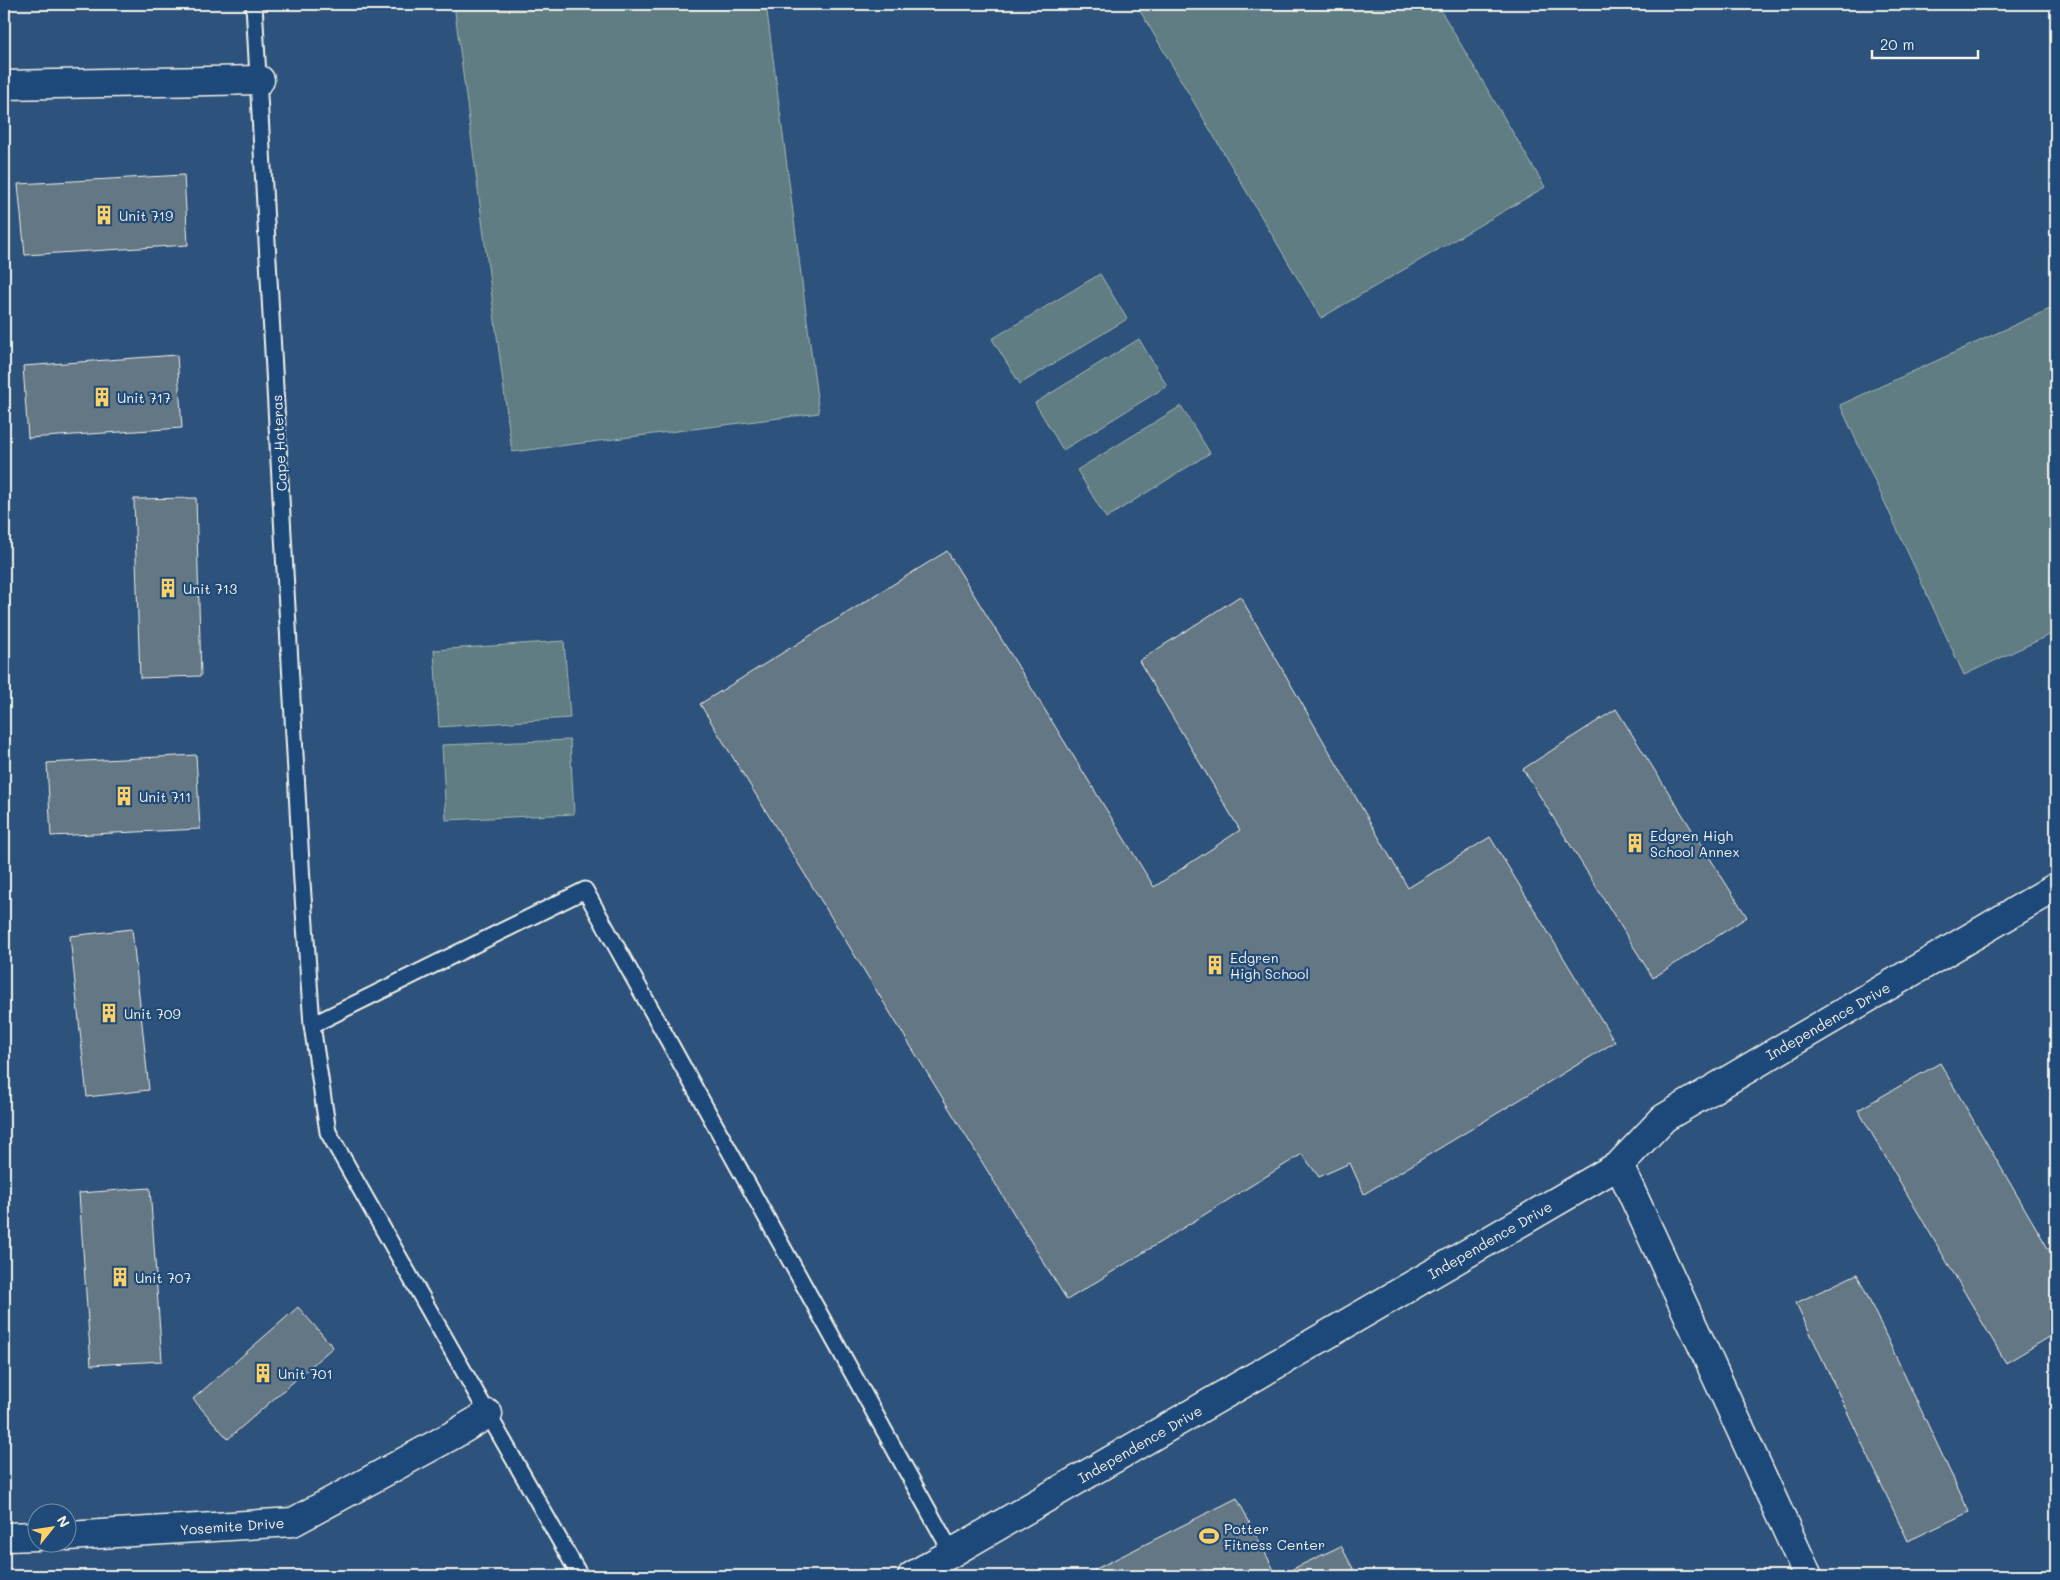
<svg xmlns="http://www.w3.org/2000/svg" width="2060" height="1580" font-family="Mali,sans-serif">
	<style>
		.green { fill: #5e7d82; stroke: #a9b7b5 }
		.building { fill: #647785; stroke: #f4f1e8 }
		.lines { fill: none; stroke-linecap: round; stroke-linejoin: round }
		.service-casing { stroke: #f4f1e8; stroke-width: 19 }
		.minor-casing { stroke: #f4f1e8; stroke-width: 31 }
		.service { stroke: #1f4a7a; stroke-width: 15 }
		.minor { stroke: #1f4a7a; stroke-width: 28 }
		.labels { text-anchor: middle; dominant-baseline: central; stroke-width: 4.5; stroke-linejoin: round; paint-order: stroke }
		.poi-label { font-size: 14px; fill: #f4f1e8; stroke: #1f4a7a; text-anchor: start }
		.street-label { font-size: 14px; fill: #f4f1e8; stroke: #1f4a7a }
	</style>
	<rect width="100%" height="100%" fill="#2d537c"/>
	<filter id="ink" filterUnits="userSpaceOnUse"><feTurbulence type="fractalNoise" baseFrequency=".02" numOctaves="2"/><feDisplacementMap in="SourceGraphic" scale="10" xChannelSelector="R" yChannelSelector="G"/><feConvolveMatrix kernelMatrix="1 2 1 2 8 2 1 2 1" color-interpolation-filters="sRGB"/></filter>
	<g filter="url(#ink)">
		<path class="green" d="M 454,4 L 766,4 L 819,413 L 512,452 Z
			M 1136,4 L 1437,4 L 1545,187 L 1321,318 Z
			M 1100,274 L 1127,319 L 1020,384 L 992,339 Z
			M 2056,306 L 2056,632 L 1964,675 L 1840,405 Z
			M 1139,339 L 1167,386 L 1063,450 L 1035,403 Z
			M 1181,406 L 1210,453 L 1106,518 L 1077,470 Z
			M 564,641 L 570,718 L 439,727 L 434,650 Z
			M 570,740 L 574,814 L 446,820 L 442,745 Z"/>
		<path class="building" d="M 184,175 L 188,245 L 25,255 L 18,184 Z
			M 177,355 L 182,428 L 28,438 L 23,366 Z
			M 196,498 L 201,676 L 140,678 L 134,499 Z
			M 947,551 L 1154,887 L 1240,830 L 1139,661 L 1240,596 L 1408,888 L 1490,837 L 1615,1042 L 1364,1194 L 1350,1163 L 1319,1177 L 1302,1154 L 1067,1300 L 700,704 Z
			M 1616,709 L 1747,917 L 1653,978 L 1523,769 Z
			M 196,755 L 200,829 L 51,836 L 47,763 Z
			M 132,929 L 149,1090 L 87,1097 L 70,936 Z
			M 1940,1063 L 2056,1262 L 2056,1333 L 2006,1363 L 1858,1110 Z
			M 150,1188 L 162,1361 L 91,1365 L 79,1193 Z
			M 1857,1274 L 1969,1512 L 1908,1541 L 1796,1303 Z
			M 298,1307 L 333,1347 L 228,1439 L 193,1399 Z
			M 1237,1498 L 1277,1576 L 1084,1576 L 1084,1575 Z
			M 1341,1546 L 1357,1576 L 1278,1576 Z"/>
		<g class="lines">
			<defs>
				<path id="service" d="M 254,4 L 302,882 L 312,1025 L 328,1132 L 580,1576
					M 312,1025 L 585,890 L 952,1553"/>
				<path id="minor" d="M 4,85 L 260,80
					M 1619,1165 L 1808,1576
					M 68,1536 L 293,1522 L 453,1435 L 488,1414
					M 4,1537 L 38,1536
					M 912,1576 L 1619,1165 L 1664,1118 L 2056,887"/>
			</defs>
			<use href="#service" class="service-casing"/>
			<use href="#minor" class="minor-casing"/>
			<use href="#service" class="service"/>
			<use href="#minor" class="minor"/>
		</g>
	</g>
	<defs>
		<symbol id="building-bare" viewBox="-9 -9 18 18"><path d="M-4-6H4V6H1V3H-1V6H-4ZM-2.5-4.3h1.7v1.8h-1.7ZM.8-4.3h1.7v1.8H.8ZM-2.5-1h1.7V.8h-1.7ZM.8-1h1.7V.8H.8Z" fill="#ffd166" stroke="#1f4a7a" stroke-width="2.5" paint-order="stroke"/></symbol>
		<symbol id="stadium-bare" viewBox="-9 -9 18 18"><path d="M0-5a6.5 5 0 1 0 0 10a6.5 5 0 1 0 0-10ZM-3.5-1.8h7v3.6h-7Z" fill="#ffd166" stroke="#1f4a7a" stroke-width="2.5" paint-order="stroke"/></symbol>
	</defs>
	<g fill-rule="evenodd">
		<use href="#building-bare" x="90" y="201" width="28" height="28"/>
		<use href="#building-bare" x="88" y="383" width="28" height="28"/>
		<use href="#building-bare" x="154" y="574" width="28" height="28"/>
		<use href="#building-bare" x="110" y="782" width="28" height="28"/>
		<use href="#building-bare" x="1621" y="829" width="28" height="28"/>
		<use href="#building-bare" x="1201" y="951" width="28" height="28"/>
		<use href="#building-bare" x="95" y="999" width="28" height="28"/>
		<use href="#building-bare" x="106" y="1263" width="28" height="28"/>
		<use href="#building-bare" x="249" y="1359" width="28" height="28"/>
		<use href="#stadium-bare" x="1195" y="1522" width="28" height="28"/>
	</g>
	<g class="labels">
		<g class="poi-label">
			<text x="119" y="215">Unit 719</text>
			<text x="117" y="397">Unit 717</text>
			<text x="183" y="588">Unit 713</text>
			<text x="139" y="796">Unit 711</text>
			<text x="1650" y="835">Edgren High<tspan x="1650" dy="16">School Annex</tspan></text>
			<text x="1230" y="957">Edgren<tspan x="1230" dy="16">High School</tspan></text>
			<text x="124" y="1013">Unit 709</text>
			<text x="135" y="1277">Unit 707</text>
			<text x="278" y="1373">Unit 701</text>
			<text x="1224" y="1528">Potter<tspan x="1224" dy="16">Fitness Center</tspan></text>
		</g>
		<g class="street-label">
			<text transform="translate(279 443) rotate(-93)">Cape Hateras</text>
			<text transform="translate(1828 1021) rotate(-30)">Independence Drive</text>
			<text transform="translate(1490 1240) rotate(-30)">Independence Drive</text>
			<text transform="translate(1140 1444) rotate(-30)">Independence Drive</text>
			<text transform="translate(232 1526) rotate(-4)">Yosemite Drive</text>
		</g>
	</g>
	<rect width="2060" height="1580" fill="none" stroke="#1f4a7a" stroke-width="20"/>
	<rect x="10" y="10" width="2040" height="1560" fill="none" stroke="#f4f1e8" stroke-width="2" filter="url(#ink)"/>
	<g transform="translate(52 1528) rotate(60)"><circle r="24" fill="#1f4a7a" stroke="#748da6"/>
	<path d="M0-4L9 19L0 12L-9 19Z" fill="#ffd166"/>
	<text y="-8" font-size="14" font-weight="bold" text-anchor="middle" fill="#f4f1e8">N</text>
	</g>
	<path d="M1872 50v8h106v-8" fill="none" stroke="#f4f1e8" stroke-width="2.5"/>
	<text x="1880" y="50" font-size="15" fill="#f4f1e8" stroke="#1f4a7a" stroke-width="4" paint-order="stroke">20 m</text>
</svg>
